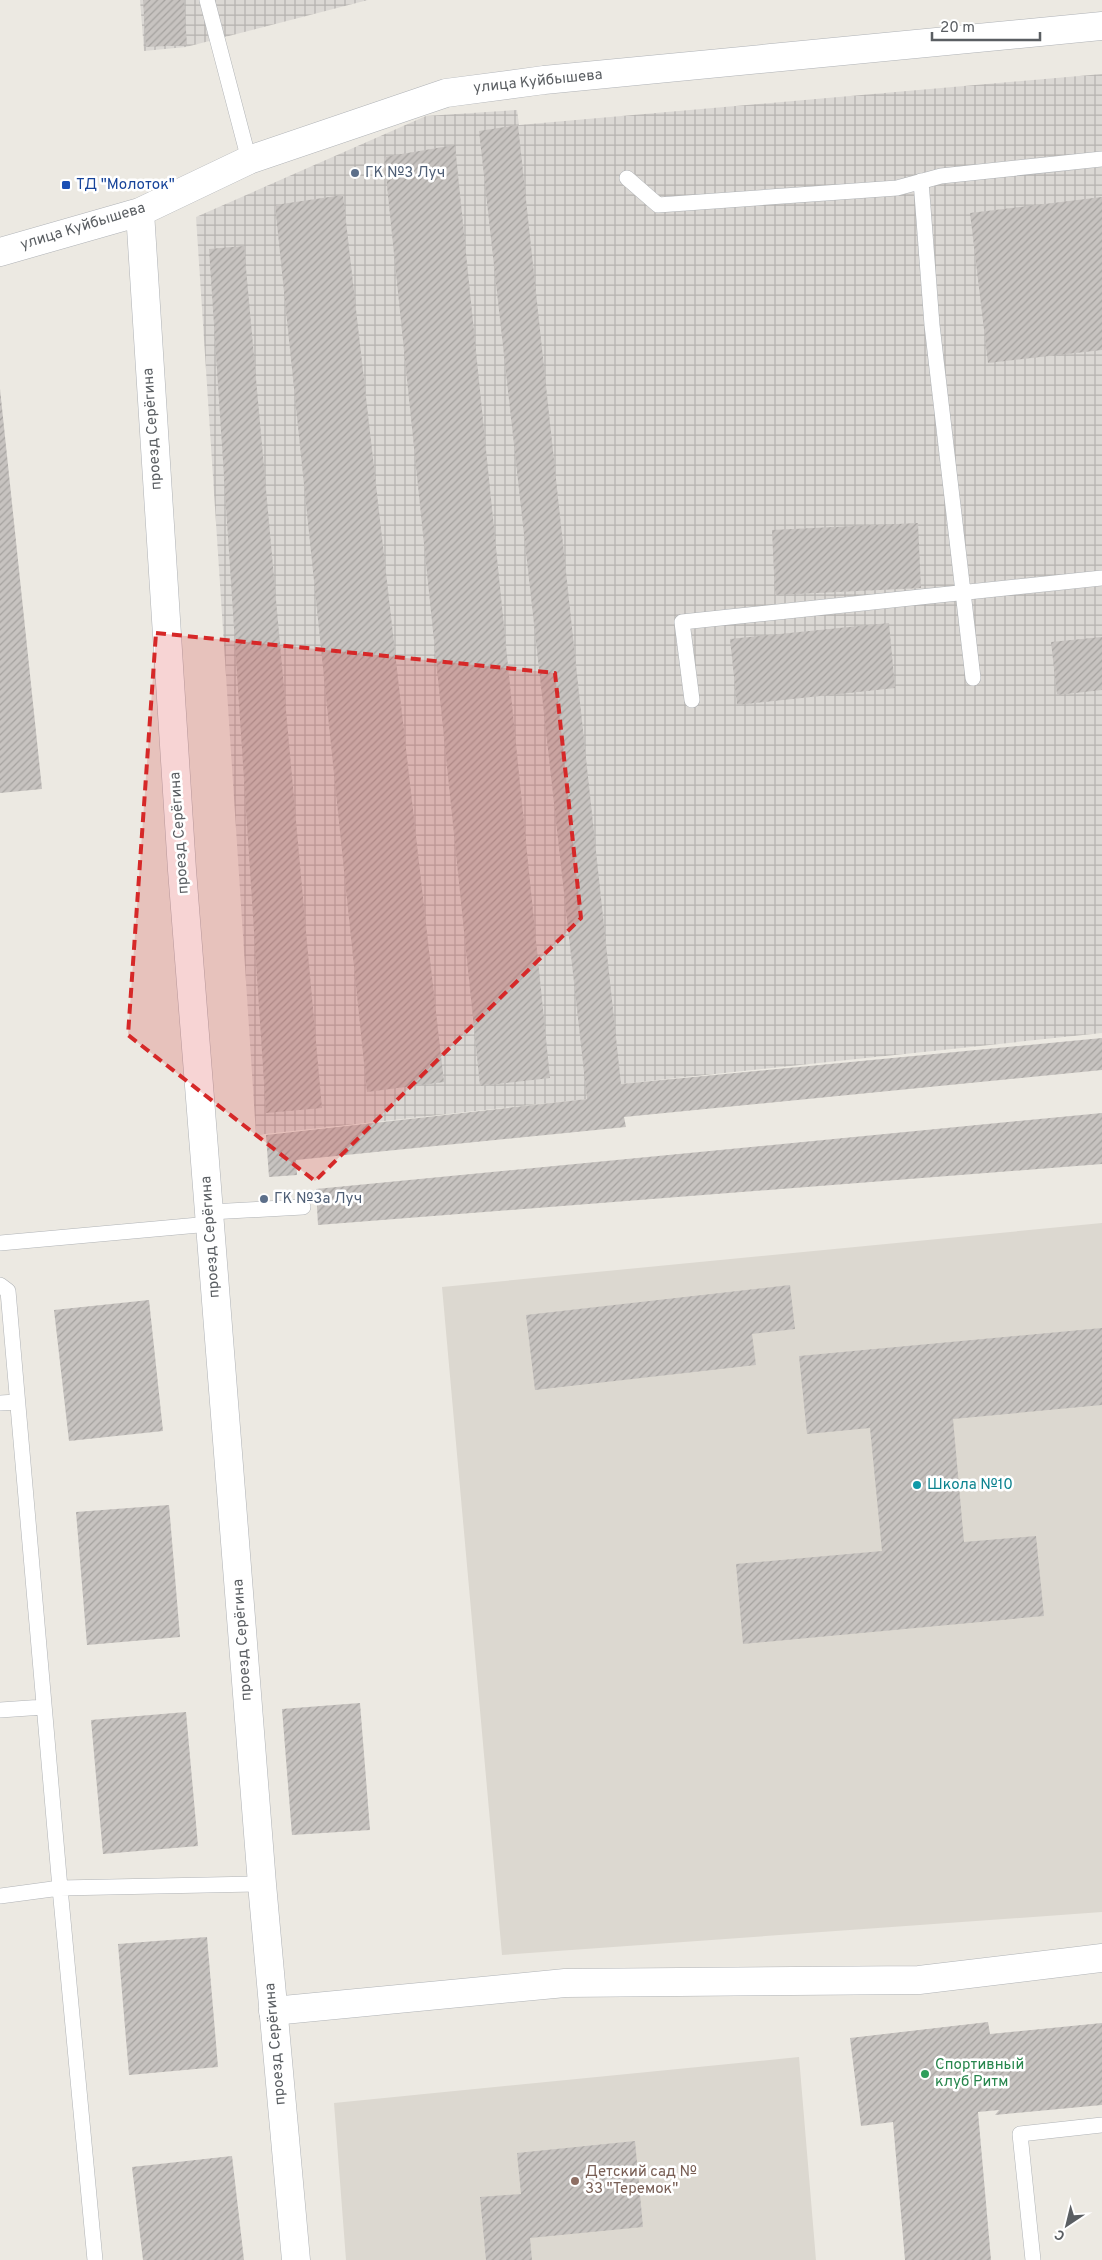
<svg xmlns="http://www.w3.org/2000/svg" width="1102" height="2260" font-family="Overpass,sans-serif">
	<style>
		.industrial { fill: url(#industrial-grid) }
		.education { fill: #dcd8d0 }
		.building { fill: url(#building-hatch) }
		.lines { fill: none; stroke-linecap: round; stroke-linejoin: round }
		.lane-casing { stroke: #b0b3b6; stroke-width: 16 }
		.street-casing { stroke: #b0b3b6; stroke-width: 29 }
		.secondary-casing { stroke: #afb2b6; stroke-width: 29 }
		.lane { stroke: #fff; stroke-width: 15 }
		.street { stroke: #fff; stroke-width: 28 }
		.secondary { stroke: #fff; stroke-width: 28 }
		.marked { fill: #d62828; fill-opacity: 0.2; stroke: #d62828; stroke-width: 4; stroke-dasharray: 10 6; stroke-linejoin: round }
		.service-dot { fill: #5c6f8a; stroke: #fff; stroke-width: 2 }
		.transit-dot { fill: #1a4fb4; stroke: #fff; stroke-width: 2 }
		.culture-dot { fill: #0f9aa8; stroke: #fff; stroke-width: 2 }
		.leisure-dot { fill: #2e9e5b; stroke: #fff; stroke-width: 2 }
		.education-dot { fill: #8d6e63; stroke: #fff; stroke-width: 2 }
		.labels { text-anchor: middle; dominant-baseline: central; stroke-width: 5; stroke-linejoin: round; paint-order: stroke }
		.street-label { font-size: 15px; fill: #5a5e62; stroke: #fff }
		.service-label { font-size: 15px; fill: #4e5e75; stroke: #fff; text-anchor: start }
		.transit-label { font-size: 15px; fill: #164399; stroke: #fff; text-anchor: start }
		.culture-label { font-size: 15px; fill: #0d838f; stroke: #fff; text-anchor: start }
		.leisure-label { font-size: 15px; fill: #27864d; stroke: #fff; text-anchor: start }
		.education-label { font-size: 15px; fill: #785e54; stroke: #fff; text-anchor: start }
	</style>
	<defs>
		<pattern id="industrial-grid" width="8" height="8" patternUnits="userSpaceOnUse" patternTransform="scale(1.25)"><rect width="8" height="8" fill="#dbd8d4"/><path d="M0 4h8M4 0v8" fill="none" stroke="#b5b2af"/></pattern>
		<pattern id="building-hatch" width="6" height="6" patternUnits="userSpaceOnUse" patternTransform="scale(1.25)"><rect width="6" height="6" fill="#c7c3c0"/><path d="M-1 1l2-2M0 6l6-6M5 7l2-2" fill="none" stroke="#a5a29f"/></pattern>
	</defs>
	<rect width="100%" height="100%" fill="#ece9e2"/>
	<path class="industrial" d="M 140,0 L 368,0 L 186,47 L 144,51 Z
		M 1102,74 L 1102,1033 L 621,1084 L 586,1088 L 587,1099 L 256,1135 L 196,217 L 426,116 L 517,110 L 519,125 Z"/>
	<path class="education" d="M 1102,1223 L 1102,1912 L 502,1955 L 442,1287 Z
		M 799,2057 L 816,2260 L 346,2260 L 334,2103 Z"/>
	<path class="building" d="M 143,0 L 184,0 L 187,45 L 146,47 Z
		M 518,125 L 621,1084 L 1102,1038 L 1102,1070 L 624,1117 L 626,1127 L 296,1160 L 297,1175 L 269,1177 L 266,1135 L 587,1099 L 479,131 Z
		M 455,145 L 550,1078 L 480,1086 L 384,157 Z
		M 343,195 L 444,1082 L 367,1092 L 275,205 Z
		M 1102,197 L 1102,350 L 988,363 L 970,213 Z
		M 244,246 L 322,1108 L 266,1113 L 209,249 Z
		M 0,389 L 42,789 L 0,793 Z
		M 918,523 L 921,588 L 775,595 L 772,530 Z
		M 889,623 L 895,688 L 737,705 L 730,639 Z
		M 1102,637 L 1102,690 L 1057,695 L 1051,642 Z
		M 1102,1113 L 1102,1164 L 318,1225 L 316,1189 Z
		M 790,1285 L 795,1329 L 752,1334 L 756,1365 L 535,1390 L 526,1315 Z
		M 149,1300 L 163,1431 L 69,1441 L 54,1310 Z
		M 1102,1328 L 1102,1405 L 953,1419 L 964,1542 L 1036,1536 L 1044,1616 L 743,1644 L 736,1564 L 882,1551 L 870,1428 L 807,1434 L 799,1356 Z
		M 169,1505 L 180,1637 L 87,1645 L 76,1512 Z
		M 360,1703 L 370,1830 L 292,1835 L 282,1709 Z
		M 186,1712 L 198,1846 L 103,1854 L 91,1720 Z
		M 207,1937 L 218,2067 L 129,2075 L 118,1944 Z
		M 988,2022 L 990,2034 L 1102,2023 L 1102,2105 L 995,2115 L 999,2110 L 978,2112 L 991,2260 L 905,2260 L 893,2122 L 861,2126 L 850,2038 Z
		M 635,2141 L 643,2227 L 530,2238 L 532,2260 L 486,2260 L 480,2197 L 521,2194 L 517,2153 Z
		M 232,2156 L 244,2260 L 143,2260 L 132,2167 Z"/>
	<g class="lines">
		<defs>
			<path id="lane" d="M 207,0 L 249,160
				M 627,178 L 658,205 L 897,188 L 941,176 L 1102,159
				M 921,181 L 932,325 L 973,678
				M 692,700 L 682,622 L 1102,578
				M 210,1212 L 303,1207
				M 0,1243 L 210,1224
				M 0,1285 L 8,1291 L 60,1888 L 262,1884
				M 0,1403 L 17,1402
				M 0,1710 L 44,1707
				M 0,1896 L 60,1888 L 95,2260
				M 1033,2260 L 1020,2134 L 1102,2125"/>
			<path id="street" d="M 273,2011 L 565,1983 L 919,1980 L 1102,1958"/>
			<path id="secondary" d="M 140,212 L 182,870 L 262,1884 L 296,2260
				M 0,252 L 140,212 L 249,160 L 446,93 L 544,80 L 1102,26"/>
		</defs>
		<use href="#lane" class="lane-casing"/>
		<use href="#street" class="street-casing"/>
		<use href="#secondary" class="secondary-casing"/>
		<use href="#lane" class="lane"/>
		<use href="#street" class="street"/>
		<use href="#secondary" class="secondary"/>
	</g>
	<path class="marked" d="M 156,633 L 555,673 L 581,918 L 315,1181 L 128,1035 Z"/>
	<g class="service-dot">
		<circle cx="355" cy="173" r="5"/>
		<circle cx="264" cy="1199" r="5"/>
	</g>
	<rect class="transit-dot" x="61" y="180" width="10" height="10" rx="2.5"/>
	<circle class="culture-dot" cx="917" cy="1485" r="5"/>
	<circle class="leisure-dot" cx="925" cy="2074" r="5"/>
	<circle class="education-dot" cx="575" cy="2181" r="5"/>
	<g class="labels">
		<g class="street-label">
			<text transform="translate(538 82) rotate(-6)">улица Куйбышева</text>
			<text transform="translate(83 227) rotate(-17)">улица Куйбышева</text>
			<text transform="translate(153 429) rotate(-94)">проезд Серёгина</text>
			<text transform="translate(180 833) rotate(-94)">проезд Серёгина</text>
			<text transform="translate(211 1237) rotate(-94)">проезд Серёгина</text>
			<text transform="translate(243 1640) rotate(-94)">проезд Серёгина</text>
			<text transform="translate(276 2044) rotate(-95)">проезд Серёгина</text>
		</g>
		<g class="service-label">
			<text x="365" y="173">ГК №3 Луч</text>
			<text x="274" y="1199">ГК №3а Луч</text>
		</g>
		<g class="transit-label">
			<text x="76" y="185">ТД "Молоток"</text>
		</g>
		<g class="culture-label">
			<text x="927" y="1485">Школа №10</text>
		</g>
		<g class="leisure-label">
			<text x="935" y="2065">Спортивный<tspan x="935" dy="17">клуб Ритм</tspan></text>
		</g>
		<g class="education-label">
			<text x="585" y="2172">Детский сад №<tspan x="585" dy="17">33 "Теремок"</tspan></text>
		</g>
	</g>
	<g transform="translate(1067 2225) rotate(215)" stroke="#ffffff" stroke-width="4" paint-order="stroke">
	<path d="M0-4L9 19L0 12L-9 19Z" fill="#5a5e62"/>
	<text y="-8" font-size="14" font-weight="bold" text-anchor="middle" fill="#5a5e62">С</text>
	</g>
	<path d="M932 32v8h108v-8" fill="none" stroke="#5a5e62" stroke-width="2.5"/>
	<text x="940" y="32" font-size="15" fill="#5a5e62" stroke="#ffffff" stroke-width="4" paint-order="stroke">20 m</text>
</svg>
